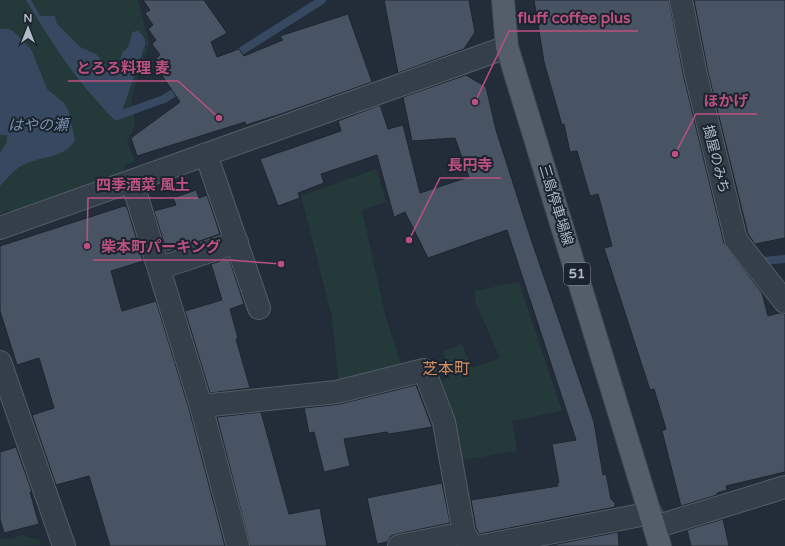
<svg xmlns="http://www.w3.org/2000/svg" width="785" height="546" font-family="'Varela Round','Noto Sans JP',sans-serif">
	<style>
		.green { fill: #24393a }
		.water { fill: #364960 }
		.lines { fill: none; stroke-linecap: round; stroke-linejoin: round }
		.stream { stroke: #364960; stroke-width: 8 }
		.building { fill: #485463; stroke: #1d2630 }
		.minor-casing { stroke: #535c67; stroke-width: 24 }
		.major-casing { stroke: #3f4853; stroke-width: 24 }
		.minor { stroke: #353f4a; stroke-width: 22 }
		.major { stroke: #535e6a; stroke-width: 22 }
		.labels { text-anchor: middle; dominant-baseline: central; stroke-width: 4; stroke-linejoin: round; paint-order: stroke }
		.shield { fill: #1b242e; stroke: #838c98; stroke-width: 1 }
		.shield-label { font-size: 13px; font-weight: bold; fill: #b0b9c6 }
		.street-label { font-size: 14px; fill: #b0b9c6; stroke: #1b242e }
		.water-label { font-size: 15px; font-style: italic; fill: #7991ae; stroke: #1b242e }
		.quarter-label { font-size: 16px; fill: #d28c5f; stroke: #1b242e }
		.leader { fill: none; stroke: #bc5080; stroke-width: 1.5 }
		.callout-dot { fill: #bc5080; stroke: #1b242e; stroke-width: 1.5 }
		.callout-label { font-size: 15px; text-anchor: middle; font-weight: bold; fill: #bc5080; stroke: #1b242e; stroke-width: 4; stroke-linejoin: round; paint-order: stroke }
	</style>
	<rect width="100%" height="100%" fill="#222d39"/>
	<path class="green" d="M 0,0 L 138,0 L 149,43 L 131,99 L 135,122 L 133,131 L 127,140 L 135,162 L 125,165 L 123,174 L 33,209 L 6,211 L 0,214 Z
		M 376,169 L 386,202 L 362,210 L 385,314 L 403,371 L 339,385 L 332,317 L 301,196 Z
		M 519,282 L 562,411 L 512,421 L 517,451 L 458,461 L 439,382 L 450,378 L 443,351 L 462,344 L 472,368 L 500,358 L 475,301 L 475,291 Z
		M 22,535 L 39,540 L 40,545 L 0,546 L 0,539 L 11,539 Z"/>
	<path class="water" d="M 26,0 L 31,0 L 40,16 L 55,16 L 57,24 L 80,47 L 96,54 L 109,69 L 119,64 L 122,53 C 130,47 130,42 132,32 L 138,31 C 143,35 146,38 145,45 L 119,120 L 115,120 C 107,114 103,107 96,100 C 69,70 47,35 26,0 Z
		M 0,29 L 8,29 L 13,31 L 31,49 L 47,89 L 64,103 L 69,112 L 75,140 C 66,158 41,156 23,165 C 13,170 8,178 0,186 L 0,153 L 7,142 L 7,135 L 0,135 Z"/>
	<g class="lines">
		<path class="stream" d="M 232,57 L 322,0
			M 117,116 L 164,99 L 183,87
			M 762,261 L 785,259"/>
	</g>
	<path class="building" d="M 143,0 L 204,0 L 227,33 L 211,42 L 217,57 L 239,49 L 244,56 L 283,40 L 280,36 L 348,14 L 372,82 L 281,114 L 246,125 L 245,122 L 137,156 L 131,138 L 180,102 L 161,74 L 165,71 L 156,59 L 160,55 L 152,44 L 156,40 L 148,29 L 153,25 L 145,13 L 150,10 Z
		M 384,0 L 469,0 L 475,32 L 464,49 L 398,73 Z
		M 534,0 L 669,0 L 684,78 L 724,243 L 762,293 L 768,316 L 779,313 L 785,314 L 785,472 L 726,486 L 727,490 L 717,493 L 717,495 L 681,506 L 662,431 L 666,429 L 654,389 L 650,390 L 604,248 L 612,246 L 598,194 L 590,196 L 577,151 L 570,152 L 564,124 L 562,125 L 544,62 Z
		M 694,0 L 785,0 L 785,238 L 755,244 L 748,234 L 708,72 Z
		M 466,75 L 486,87 L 496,130 L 530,236 L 594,422 L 603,475 L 606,474 L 611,499 L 615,503 L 615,507 L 479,534 L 476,528 L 471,500 L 558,486 L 557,483 L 559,483 L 552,444 L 576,440 L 507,230 L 428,258 L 405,212 L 394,217 L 377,155 L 321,174 L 324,183 L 298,193 L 300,198 L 278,206 L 260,159 L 341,131 L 338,121 L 380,105 L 388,129 L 403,125 L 420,193 L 469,177 L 455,138 L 412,141 L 403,97 Z
		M 196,190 L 199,198 L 207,195 L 220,234 L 167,252 L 154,211 L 176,205 L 173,198 Z
		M 124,206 L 127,207 L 143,261 L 111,271 L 122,311 L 156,301 L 189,409 L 225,546 L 110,546 L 89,476 L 56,485 L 32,415 L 54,408 L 39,358 L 17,365 L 0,311 L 0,246 Z
		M 229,258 L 244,304 L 230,309 L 238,338 L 236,339 L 250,388 L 210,393 L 185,311 L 222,300 L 211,264 Z
		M 416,385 L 432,427 L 389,434 L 387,432 L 344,439 L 350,466 L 324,472 L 314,432 L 309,433 L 304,408 L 340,404 Z
		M 261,412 L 289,514 L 320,508 L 327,546 L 250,546 L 217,417 Z
		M 16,447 L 32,492 L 30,492 L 39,524 L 4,533 L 0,519 L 0,452 Z
		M 442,483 L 450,523 L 397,534 L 391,536 L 387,542 L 377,544 L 367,498 Z
		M 723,519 L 729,546 L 691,546 L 687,530 Z
		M 618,532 L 619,546 L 547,546 Z"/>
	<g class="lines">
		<defs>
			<path id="minor" d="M 681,0 L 696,75 L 736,240 L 785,302
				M 206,154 L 259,308
				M 132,181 L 201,406 L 238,546
				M 0,228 L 507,47
				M 160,268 L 237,242
				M 0,362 L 64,546
				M 201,406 L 337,392 L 424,370 L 444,422 L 464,533 L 472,546
				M 655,527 L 785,487
				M 399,546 L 464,533
				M 482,546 L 651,513"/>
			<path id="major" d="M 503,0 L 507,47 L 660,546"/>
		</defs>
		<use href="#minor" class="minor-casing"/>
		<use href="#major" class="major-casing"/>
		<use href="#minor" class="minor"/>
		<use href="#major" class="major"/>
	</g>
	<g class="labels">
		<rect class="shield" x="564" y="263" width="26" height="22" rx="3"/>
		<g class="shield-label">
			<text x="577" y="274">51</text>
		</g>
		<g class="street-label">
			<text transform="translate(716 159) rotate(76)">搗屋のみち</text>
			<text transform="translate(556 205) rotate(73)">三島停車場線</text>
		</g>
		<g class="water-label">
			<text x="38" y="125">はやの瀬</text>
		</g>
		<g class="quarter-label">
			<text x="446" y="369">芝本町</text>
		</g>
	</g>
	<path class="leader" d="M475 102L509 31H638M219 118L178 81H68M675 154L696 114H757M409 240L440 178H501M87 246L88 198H198M281 264L229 260H93"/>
	<g class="callout-dot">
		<circle cx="475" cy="102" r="4"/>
		<circle cx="219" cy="118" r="4"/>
		<circle cx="675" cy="154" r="4"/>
		<circle cx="409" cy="240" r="4"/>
		<circle cx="87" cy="246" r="4"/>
		<circle cx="281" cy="264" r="4"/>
	</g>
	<g class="callout-label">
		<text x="574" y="23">fluff coffee plus</text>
		<text x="123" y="73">とろろ料理 麦</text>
		<text x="726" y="106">ほかげ</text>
		<text x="470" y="170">長円寺</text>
		<text x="143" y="190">四季酒菜 風土</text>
		<text x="161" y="252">柴本町パーキング</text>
	</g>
	<g transform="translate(28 28)" stroke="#1b242e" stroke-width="3" paint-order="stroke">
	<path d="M0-3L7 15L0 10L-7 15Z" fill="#b0b9c6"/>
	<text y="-6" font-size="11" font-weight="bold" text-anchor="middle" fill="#b0b9c6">N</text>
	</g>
</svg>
